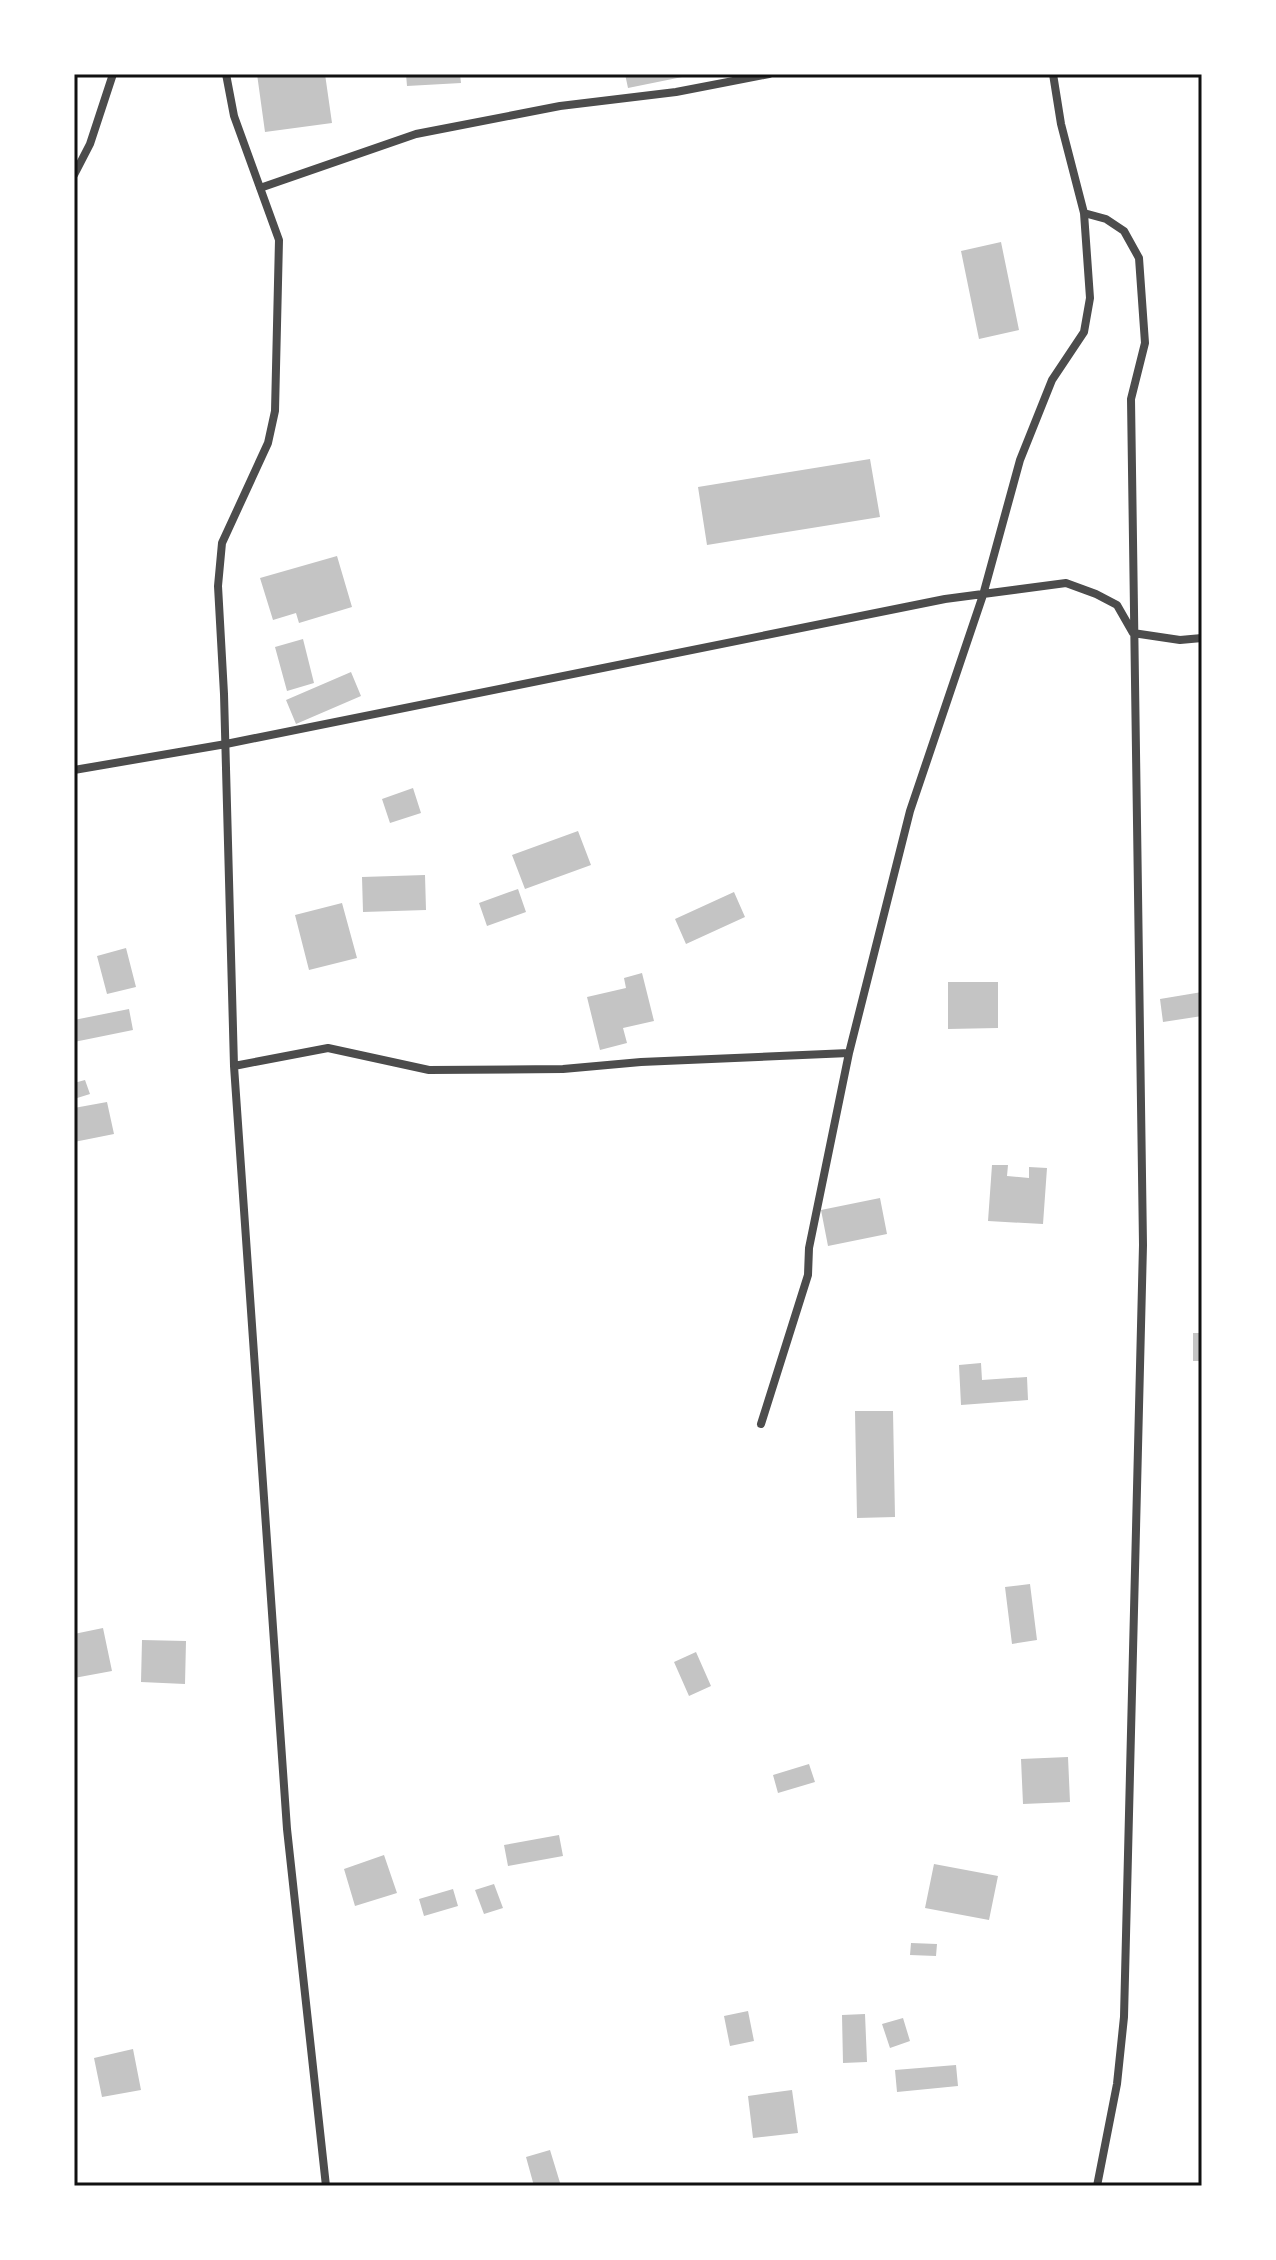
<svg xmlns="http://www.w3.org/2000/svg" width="1276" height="2260" font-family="Figtree,sans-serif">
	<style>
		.building { fill: #c4c4c4 }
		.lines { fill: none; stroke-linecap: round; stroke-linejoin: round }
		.minor { stroke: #4c4c4c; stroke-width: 8 }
		.neatline { fill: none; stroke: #111; stroke-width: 3 }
	</style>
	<rect width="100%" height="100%" fill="#fff"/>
	<path class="building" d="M 257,74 L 325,74 L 332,123 L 265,132 Z
		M 406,74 L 460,74 L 461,83 L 407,86 Z
		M 625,74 L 692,74 L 692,75 L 628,88 Z
		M 1001,242 L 1019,330 L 979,339 L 961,251 Z
		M 870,459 L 880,517 L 707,545 L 698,487 Z
		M 337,556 L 352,607 L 299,623 L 296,613 L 273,620 L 260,578 Z
		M 303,639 L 314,683 L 287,691 L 275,647 Z
		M 351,672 L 361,696 L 296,724 L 286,700 Z
		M 413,788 L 421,813 L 390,823 L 382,799 Z
		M 578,831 L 591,865 L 525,889 L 512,855 Z
		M 425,875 L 426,910 L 363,912 L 362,877 Z
		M 518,889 L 526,912 L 487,926 L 479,903 Z
		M 734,892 L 745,917 L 686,944 L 675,919 Z
		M 342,903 L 357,958 L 309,970 L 295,915 Z
		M 126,948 L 136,987 L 107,994 L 97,956 Z
		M 642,973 L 654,1021 L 623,1028 L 627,1043 L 600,1050 L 587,997 L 626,988 L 624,978 Z
		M 948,982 L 998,982 L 998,1028 L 948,1029 Z
		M 1202,992 L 1202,1016 L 1163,1022 L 1160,999 Z
		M 129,1009 L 133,1030 L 74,1042 L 74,1020 Z
		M 85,1080 L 90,1094 L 74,1099 L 74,1083 Z
		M 107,1102 L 114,1134 L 74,1142 L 74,1108 Z
		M 992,1165 L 1008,1165 L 1007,1176 L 1029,1178 L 1029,1167 L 1047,1168 L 1043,1224 L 988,1221 Z
		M 880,1198 L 887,1234 L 828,1246 L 821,1210 Z
		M 1193,1333 L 1202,1333 L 1202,1361 L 1193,1361 Z
		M 981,1363 L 982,1380 L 1027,1377 L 1028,1400 L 961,1405 L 959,1365 Z
		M 855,1411 L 893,1411 L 895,1517 L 857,1518 Z
		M 1030,1584 L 1037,1640 L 1012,1644 L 1005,1587 Z
		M 103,1628 L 112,1671 L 74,1678 L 74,1634 Z
		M 142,1640 L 186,1641 L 185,1684 L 141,1682 Z
		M 696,1652 L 711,1686 L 689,1696 L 674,1662 Z
		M 1068,1757 L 1070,1802 L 1023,1804 L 1021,1759 Z
		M 809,1764 L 815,1782 L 778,1793 L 773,1775 Z
		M 559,1835 L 563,1856 L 508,1866 L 504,1845 Z
		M 384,1855 L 397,1893 L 355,1906 L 344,1869 Z
		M 934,1864 L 998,1876 L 989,1920 L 925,1908 Z
		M 494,1884 L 503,1908 L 484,1914 L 475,1890 Z
		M 453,1889 L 458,1906 L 424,1916 L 419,1899 Z
		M 911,1943 L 937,1944 L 936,1956 L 910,1955 Z
		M 748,2011 L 754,2041 L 730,2046 L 724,2016 Z
		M 865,2014 L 867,2062 L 843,2063 L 842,2015 Z
		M 903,2018 L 910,2041 L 890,2048 L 882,2024 Z
		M 133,2049 L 141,2090 L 102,2097 L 94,2058 Z
		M 956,2065 L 958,2086 L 897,2092 L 895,2070 Z
		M 792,2090 L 798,2133 L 753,2138 L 748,2096 Z
		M 550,2150 L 561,2186 L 534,2186 L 526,2157 Z"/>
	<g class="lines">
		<path class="minor" d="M 226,74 L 234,116 L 279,240 L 275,411 L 268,443 L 222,543 L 218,586 L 224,694 L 234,1066 L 287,1829 L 326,2186
			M 1053,74 L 1061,124 L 1084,213 L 1106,219 L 1124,231 L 1139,258 L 1145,343 L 1131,399 L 1143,1245 L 1124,2017 L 1117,2084 L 1097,2186
			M 74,175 L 90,144 L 113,74
			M 260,188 L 416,134 L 560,106 L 676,92 L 769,74
			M 74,770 L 226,744 L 945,599 L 1066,583 L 1096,594 L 1117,605 L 1133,633 L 1180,640 L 1202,638
			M 234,1066 L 328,1048 L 429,1070 L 563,1069 L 641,1062 L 849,1053
			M 761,1424 L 808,1275 L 809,1248 L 849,1053 L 910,811 L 983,595 L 1020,460 L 1052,380 L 1084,332 L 1090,298 L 1084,213"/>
	</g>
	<rect width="1276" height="2260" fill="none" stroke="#ffffff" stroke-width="152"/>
	<rect x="76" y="76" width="1124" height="2108" class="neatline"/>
</svg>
